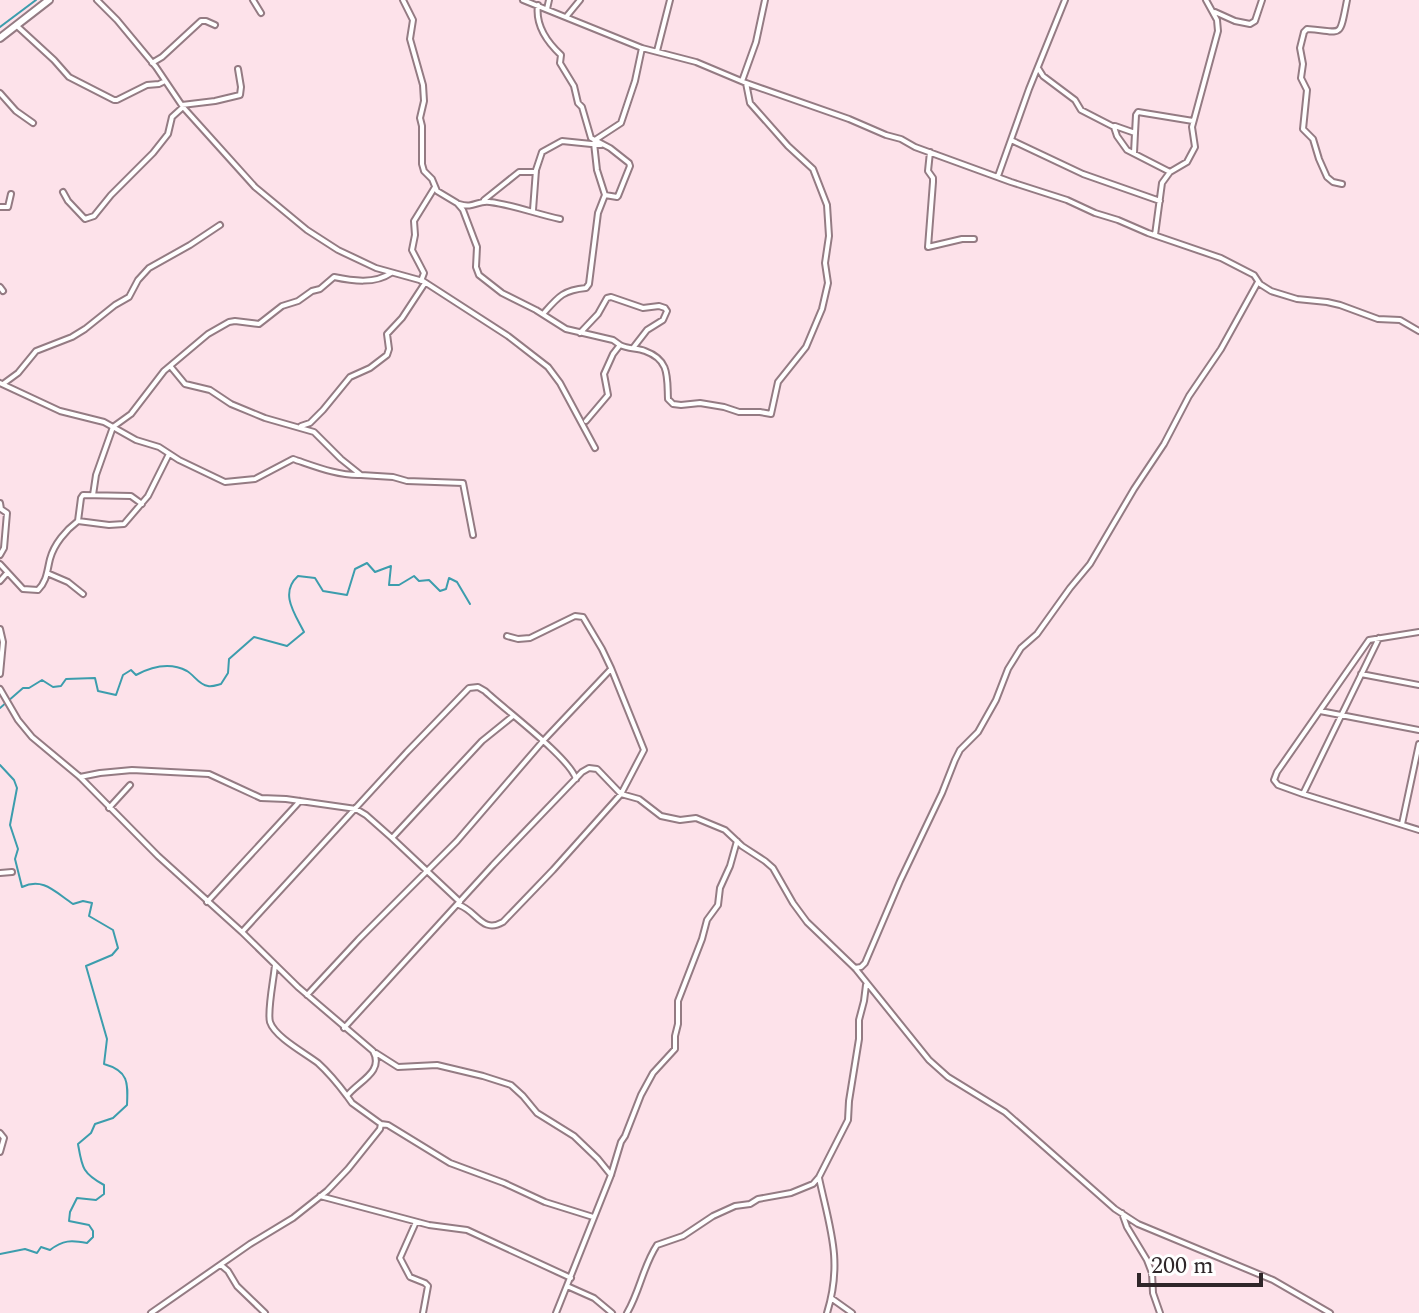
<svg xmlns="http://www.w3.org/2000/svg" width="1419" height="1313" font-family="Spectral,serif">
	<style>
		.lines { fill: none; stroke-linecap: round; stroke-linejoin: round }
		.stream { stroke: #3c9dad; stroke-width: 2 }
		.street-casing { stroke: #947b83; stroke-width: 8 }
		.secondary-casing { stroke: #947b83; stroke-width: 10 }
		.street { stroke: #fff; stroke-width: 4 }
		.secondary { stroke: #fff; stroke-width: 6 }
	</style>
	<rect width="100%" height="100%" fill="#fde2ea"/>
	<g class="lines">
		<path class="stream" d="M 0,27 L 36,0
			M 0,708 L 23,688 L 29,688 L 42,680 L 53,687 L 61,686 L 66,679 L 95,678 L 98,691 L 116,695 L 123,675 L 131,670 L 136,675 C 151,667 170,662 187,671 C 194,675 199,685 208,686 C 212,687 217,685 221,684 L 228,673 L 229,659 L 254,637 L 287,646 L 304,632 C 295,614 279,593 298,576 L 315,578 L 323,591 L 347,595 L 355,569 L 367,563 L 375,572 L 391,566 L 389,585 L 399,585 L 414,576 L 419,581 L 429,580 L 440,591 L 446,589 L 449,578 L 457,582 L 470,604
			M 0,765 L 14,780 L 17,788 L 10,825 L 18,849 L 15,859 L 22,887 C 43,877 55,892 73,904 L 83,901 L 92,903 L 89,916 L 113,930 L 118,948 L 112,955 L 86,966 L 107,1039 L 104,1064 C 129,1071 128,1083 127,1105 L 113,1118 L 95,1124 L 91,1133 L 78,1144 C 82,1167 82,1173 104,1185 L 104,1194 L 96,1200 L 77,1198 L 70,1212 L 69,1221 L 89,1225 L 93,1231 L 93,1237 L 87,1243 C 71,1240 63,1240 50,1250 L 41,1247 L 37,1253 L 25,1249 L 0,1254"/>
		<defs>
			<path id="street" d="M 97,0 L 117,20 L 156,67 L 183,107 L 255,187 L 307,230 L 338,250 L 376,268 L 423,281 L 508,336 L 548,367 L 560,383 L 595,448
				M 253,0 L 261,13
				M 403,0 L 413,20 L 410,39 L 423,85 L 424,101 L 420,118 L 422,126 L 422,164 L 424,171 L 432,179 L 437,191 L 457,203 L 463,210 L 477,247 L 476,267 L 479,275 L 502,293 L 536,310 L 566,329 L 613,340 L 620,345
				M 523,0 L 642,48 L 696,62 L 746,83 L 849,119 L 886,135 L 901,139 L 915,147 L 1011,182 L 1067,200 L 1095,213 L 1118,220 L 1148,233 L 1221,258 L 1254,275 L 1260,284 L 1271,291 L 1297,299 L 1327,302 L 1340,305 L 1378,319 L 1400,320 L 1419,331
				M 538,5 C 535,26 547,42 561,55 L 560,63 L 574,86 L 578,103 L 582,107 L 591,138 L 610,148 L 629,163 L 630,166 L 618,196 L 617,197 L 605,195 L 598,213 L 589,284 L 586,288 C 563,290 558,297 543,314
				M 547,9 L 549,0
				M 1215,12 L 1235,21 L 1250,24 L 1255,21 L 1262,0
				M 566,17 L 580,0
				M 17,26 L 54,60 L 69,77 L 114,100 L 117,100 L 147,85 L 159,84 L 165,81
				M 657,51 L 670,0
				M 152,63 L 162,57 L 201,21 L 206,21 L 215,25
				M 1038,68 L 1043,76 L 1075,100 L 1081,110 L 1114,127 L 1117,136 L 1127,150 L 1170,172
				M 742,81 L 756,42 L 765,0
				M 0,93 L 16,111 L 33,123
				M 182,105 L 215,101 L 240,95 L 241,87 L 238,69
				M 1115,126 L 1135,133 L 1134,153
				M 1135,133 L 1136,115 L 1138,112 L 1193,121
				M 595,140 L 621,123 L 635,81 L 642,48
				M 1011,140 L 1083,174 L 1160,201
				M 594,143 L 597,170 L 605,195
				M 930,152 L 928,171 L 933,178 L 933,182 L 928,247 L 962,239 L 974,239
				M 998,176 L 1029,89 L 1065,0
				M 1342,184 L 1333,182 L 1327,177 L 1319,159 L 1313,139 L 1303,129 L 1307,90 L 1301,78 L 1303,64 L 1300,48 L 1304,32 L 1307,29 C 1343,31 1339,41 1347,0
				M 63,192 L 68,201 L 85,219 L 94,216 L 111,195 L 153,153 L 168,134 L 172,117 L 183,107
				M 484,200 L 519,172 L 536,172
				M 459,204 C 474,209 477,200 490,202 C 514,205 536,214 560,219
				M 0,207 L 8,207 L 11,194
				M 533,210 L 536,170 L 542,152 L 562,141 L 601,145
				M 1155,235 L 1162,183 L 1170,172 L 1187,162 L 1195,147 L 1192,127 L 1218,31 L 1217,20 L 1206,0
				M 421,281 L 424,273 L 412,250 L 415,235 L 414,221 L 435,187
				M 0,287 L 3,291
				M 580,333 L 598,314 L 607,298 L 611,297 L 643,308 L 659,306 L 665,308 L 667,311 L 663,320 L 647,330 L 633,348
				M 171,367 L 185,384 L 210,390 L 231,404 L 265,418 L 314,432 L 341,459 L 361,475 L 393,477 L 407,481 L 463,483 L 473,535
				M 0,383 L 60,411 L 104,422 L 136,440 L 159,447 L 179,460 L 225,482 L 255,479 L 293,459 C 314,466 338,476 361,475
				M 3,384 L 18,373 L 36,351 L 72,337 L 85,329 L 115,305 L 129,297 L 138,280 L 149,268 L 190,245 L 220,225
				M 586,421 L 608,395 L 604,374 L 613,354 L 620,345 C 628,349 637,348 645,351 C 670,360 667,377 668,399 L 673,404 L 681,405 L 700,403 L 724,407 L 739,412 L 760,412 L 771,414 L 778,382 L 806,347 L 822,309 L 828,283 L 825,263 L 829,236 L 827,205 L 813,169 L 788,146 L 750,103 L 746,83
				M 301,426 L 310,423 L 323,410 L 350,377 L 370,368 L 387,355 L 389,349 L 387,334 L 402,318 L 425,283
				M 93,495 L 96,475 L 113,427 L 131,414 L 164,371 L 208,334 L 229,322 L 235,321 L 259,324 L 282,306 L 298,301 L 312,291 L 320,289 L 334,277 C 353,281 375,284 391,273
				M 0,503 L 1,509 L 7,513 L 4,548 L 0,555
				M 78,521 L 81,498 L 83,495 L 131,496 L 142,504
				M 0,564 L 23,589 L 38,590 C 47,581 47,571 50,559 C 54,544 66,530 78,521 L 109,525 L 124,524 L 148,496 L 169,454
				M 47,573 L 68,582 L 83,594
				M 0,581 L 7,573
				M 0,629 L 3,642 L 0,674
				M 1419,632 L 1369,640 L 1277,772 L 1274,780 L 1278,785 L 1303,794 L 1419,830
				M 1361,674 L 1419,685
				M 0,689 L 18,720 L 32,737 L 80,777 L 158,856 L 242,932 L 298,987 L 373,1051 C 385,1072 357,1082 347,1096 L 352,1103 L 381,1124 L 380,1129 L 348,1169 L 327,1191 L 293,1218 L 250,1244 L 151,1313
				M 1320,711 L 1419,730
				M 80,777 L 100,773 L 132,770 L 209,774 L 261,798 L 286,799 L 356,809 L 366,815 L 392,838 L 460,902
				M 1303,794 L 1379,638
				M 109,808 L 130,785
				M 1402,824 L 1419,744
				M 392,838 L 482,741 L 513,716
				M 0,873 L 12,872
				M 207,902 L 300,801
				M 459,905 C 477,911 482,934 503,922 L 553,870 L 621,794 L 644,750 L 611,668 L 602,649 L 583,617 L 575,616 L 530,638 L 518,639 L 507,636
				M 242,932 L 407,752 L 469,688 L 478,687 L 485,691 C 504,709 570,758 576,779
				M 275,965 C 274,978 267,1011 270,1022 C 275,1037 305,1053 318,1063 C 329,1073 338,1084 347,1096
				M 855,968 L 861,967 L 865,963 L 900,881 L 942,793 L 955,760 L 960,750 L 978,732 L 996,700 L 1008,669 L 1021,648 L 1037,634 L 1070,588 L 1090,564 L 1134,489 L 1164,444 L 1189,396 L 1221,349 L 1258,282
				M 307,995 L 359,939 L 457,841 L 543,741 L 611,669
				M 344,1028 L 493,865 L 582,772 L 589,768 L 597,769 L 621,794 L 639,799 L 661,816 L 680,820 L 696,818 L 725,830 L 742,846 L 765,861 L 773,868 L 793,903 L 807,922 L 855,968 L 929,1060 L 948,1077 L 1005,1112 L 1115,1209 L 1138,1224 L 1273,1280 L 1330,1313
				M 376,1053 L 398,1067 L 437,1065 L 483,1076 L 511,1085 L 523,1096 L 537,1113 L 574,1136 L 598,1159 L 611,1175
				M 381,1124 L 388,1125 L 450,1163 L 504,1183 L 545,1202 L 593,1217
				M 0,1133 L 4,1138 L 0,1152
				M 819,1178 C 830,1229 843,1261 827,1313
				M 320,1196 L 429,1225 L 467,1230 L 571,1278
				M 1122,1213 L 1127,1227 L 1147,1260 L 1152,1273 L 1153,1293 L 1160,1313
				M 416,1222 L 400,1258 L 410,1277 L 425,1283 L 428,1286 L 423,1313
				M 221,1265 L 228,1271 L 237,1286 L 265,1313
				M 567,1286 L 594,1298 L 612,1313
				M 831,1298 L 852,1313
				M 556,1313 L 611,1175 L 621,1142 L 625,1136 L 641,1095 L 653,1073 L 675,1049 L 675,1036 L 678,1024 L 678,1001 L 702,939 L 707,920 L 718,905 L 720,888 L 730,866 L 737,841
				M 627,1313 C 640,1291 643,1266 657,1245 L 683,1236 L 713,1216 L 735,1206 L 750,1204 L 758,1199 L 791,1193 L 813,1184 L 819,1177 L 848,1120 L 849,1101 L 859,1039 L 859,1020 L 864,1001 L 866,985"/>
			<path id="secondary" d="M 0,38 L 49,0"/>
		</defs>
		<use href="#street" class="street-casing"/>
		<use href="#secondary" class="secondary-casing"/>
		<use href="#street" class="street"/>
		<use href="#secondary" class="secondary"/>
	</g>
	<path d="M1139 1273v12h122v-12" fill="none" stroke="#2f2629" stroke-width="4"/>
	<text x="1151" y="1273" font-size="24" fill="#2f2629" stroke="#ffffff" stroke-width="6" paint-order="stroke">200 m</text>
</svg>
